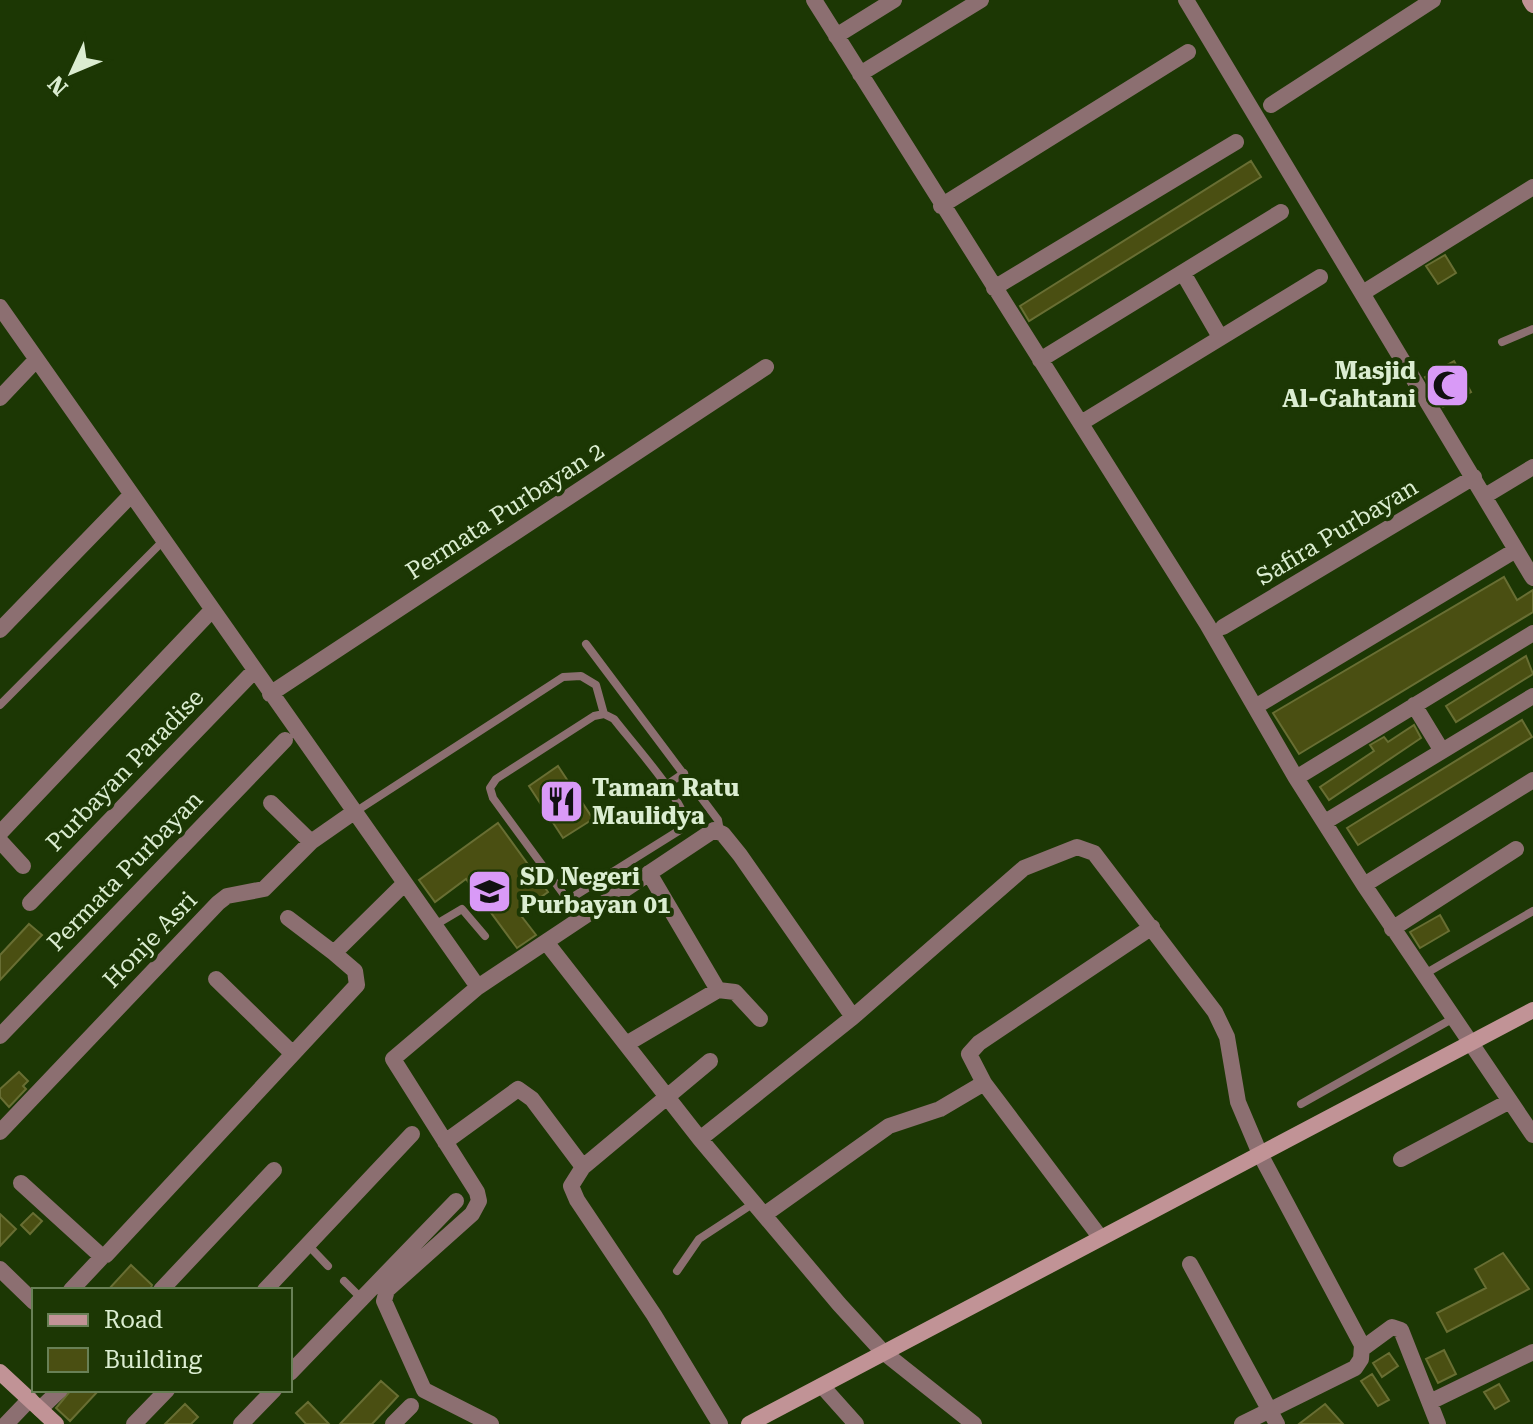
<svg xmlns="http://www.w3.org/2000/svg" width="1533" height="1424" font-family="'Roboto Serif',serif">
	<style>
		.building { fill: #4a4f12; stroke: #686e33; stroke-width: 2 }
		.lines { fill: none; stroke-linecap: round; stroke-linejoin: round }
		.lane { stroke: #8c6f71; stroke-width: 8 }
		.street { stroke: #8c6f71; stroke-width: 16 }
		.secondary { stroke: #c19396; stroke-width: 16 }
		.labels { text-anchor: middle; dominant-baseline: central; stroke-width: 8; stroke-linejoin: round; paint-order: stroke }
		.poi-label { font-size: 24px; font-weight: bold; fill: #dbedd1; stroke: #1c3704; text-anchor: start }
		.street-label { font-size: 24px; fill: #dbedd1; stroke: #1c3704 }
	</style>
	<rect width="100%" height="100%" fill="#1c3704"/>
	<path class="building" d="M 1251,161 L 1261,177 L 1029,321 L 1020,306 Z
		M 1445,255 L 1456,273 L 1438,284 L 1426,266 Z
		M 1454,361 L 1471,392 L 1443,407 L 1425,377 Z
		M 1504,577 L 1517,600 L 1533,590 L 1533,612 L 1299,754 L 1273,713 Z
		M 1526,656 L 1533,674 L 1456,722 L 1446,706 Z
		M 1522,720 L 1532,737 L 1358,845 L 1347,828 Z
		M 1414,725 L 1421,738 L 1329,800 L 1320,787 L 1374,751 L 1370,745 L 1384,737 L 1388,742 Z
		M 558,766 L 593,819 L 563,838 L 529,786 Z
		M 498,823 L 548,892 L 519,913 L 536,935 L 517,948 L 466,879 L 435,902 L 419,880 Z
		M 1440,915 L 1449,931 L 1420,948 L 1410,932 Z
		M 29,924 L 42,935 L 0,980 L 0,955 Z
		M 19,1072 L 28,1081 L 23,1086 L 26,1089 L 9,1107 L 0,1097 L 0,1089 Z
		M 33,1213 L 42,1221 L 30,1234 L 21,1225 Z
		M 0,1214 L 16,1229 L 0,1246 Z
		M 1503,1253 L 1529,1289 L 1447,1332 L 1437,1313 L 1486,1288 L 1475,1269 Z
		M 131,1265 L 152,1285 L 150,1290 L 108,1290 Z
		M 1444,1350 L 1456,1374 L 1438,1383 L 1426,1359 Z
		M 1389,1353 L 1398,1366 L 1382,1377 L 1373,1363 Z
		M 1372,1374 L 1389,1400 L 1378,1406 L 1361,1381 Z
		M 381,1381 L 398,1396 L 387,1408 L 372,1424 L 340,1424 Z
		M 1499,1384 L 1509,1401 L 1495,1409 L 1484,1392 Z
		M 71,1390 L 99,1390 L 70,1421 L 56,1408 Z
		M 308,1402 L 329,1424 L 306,1424 L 296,1413 Z
		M 185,1404 L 198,1417 L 191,1424 L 165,1424 Z
		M 1325,1404 L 1343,1424 L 1299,1424 Z"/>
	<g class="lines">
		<path class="lane" d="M 1502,342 L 1533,329
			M 586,644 L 718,820 L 720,831
			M 0,705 L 163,541
			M 665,786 L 684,773
			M 355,812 L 563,677 L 581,676 L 596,685 L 604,714
			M 568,900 L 680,830 L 685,821 C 684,800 629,739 614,719 L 604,714 L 594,716 L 496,779 L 490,788 L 493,798 L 581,918
			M 435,925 L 462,909 L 485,936
			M 1423,975 L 1533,911
			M 1301,1104 L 1452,1019
			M 308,1245 L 328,1266
			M 677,1271 L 699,1239 L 754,1203
			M 344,1281 L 361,1298"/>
		<path class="street" d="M 814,0 L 1207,624 L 1296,778 L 1364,885 L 1533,1135
			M 1186,0 L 1533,578
			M 836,36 L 894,0
			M 860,74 L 981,0
			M 1271,105 L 1433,0
			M 941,206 L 1188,52
			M 1183,273 L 1220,337
			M 994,288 L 1236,142
			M 1369,289 L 1533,187
			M 0,307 L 478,987
			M 1040,360 L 1281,212
			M 0,398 L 36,360
			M 1081,423 L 1320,277
			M 1485,496 L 1533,467
			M 1223,627 L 1474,477
			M 0,630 L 131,495
			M 270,694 L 766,367
			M 1414,705 L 1442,751
			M 1255,707 L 1516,550
			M 1296,778 L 1533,633
			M 271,803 L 311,842
			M 1325,822 L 1533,696
			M 0,833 L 212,610
			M 0,841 L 23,866
			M 649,873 L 718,990 L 735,992 L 760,1019
			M 1364,885 L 1533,780
			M 30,903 L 254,671
			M 288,918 L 334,953
			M 1392,929 L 1516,849
			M 546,942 L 700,1139 L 839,1304 L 882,1351 L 974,1424
			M 216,979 L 292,1053
			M 0,1036 L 285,740
			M 628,1043 L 718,990
			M 710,1061 L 583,1167 L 571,1186 L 577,1200 L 654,1315 L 720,1424
			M 0,1132 L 218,903 L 227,896 L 264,889 L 311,842 L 354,812
			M 700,1139 L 853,1017
			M 445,1142 L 518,1089 L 532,1099 L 583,1167
			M 1401,1159 L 1510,1101
			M 21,1183 L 99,1254 L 106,1255 L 357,985 L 355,971 L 334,953 L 405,883
			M 764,1215 L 889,1126 L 940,1109 L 984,1083
			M 1100,1237 L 984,1083 L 969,1054 L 979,1043 L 1152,927
			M 1190,1264 L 1277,1424
			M 0,1269 L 34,1302
			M 71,1290 L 103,1256
			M 161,1290 L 274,1170
			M 265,1290 L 412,1134
			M 1362,1349 L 1392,1327 L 1401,1330 L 1438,1424
			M 290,1373 L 456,1201
			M 822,1386 L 856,1424
			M 1432,1401 L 1533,1352
			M 40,1409 L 60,1390
			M 6,1424 L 30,1399
			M 134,1424 L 167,1390
			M 241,1424 L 274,1390
			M 393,1424 L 411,1406
			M 491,1424 L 424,1390 L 384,1301 L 387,1290 L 472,1214 L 479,1201 L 477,1192 L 393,1059 L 478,987 L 714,830 L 723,834 L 740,855 L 853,1017 L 1024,868 L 1077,847 L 1094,853 L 1215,1012 L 1227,1037 L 1238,1102 L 1260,1154 L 1362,1345 L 1361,1359 L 1355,1368 L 1242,1424"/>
		<path class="secondary" d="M 1530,0 L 1533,5
			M 0,1372 L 56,1424
			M 749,1424 L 1533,1010"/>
	</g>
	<defs>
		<symbol id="mosque-square" viewBox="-11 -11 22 22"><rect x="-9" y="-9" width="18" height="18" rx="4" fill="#d99af7" stroke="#1c3704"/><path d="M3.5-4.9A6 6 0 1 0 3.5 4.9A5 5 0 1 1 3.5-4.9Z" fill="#111"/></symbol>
		<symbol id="restaurant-square" viewBox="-11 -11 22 22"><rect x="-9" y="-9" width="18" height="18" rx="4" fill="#d99af7" stroke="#1c3704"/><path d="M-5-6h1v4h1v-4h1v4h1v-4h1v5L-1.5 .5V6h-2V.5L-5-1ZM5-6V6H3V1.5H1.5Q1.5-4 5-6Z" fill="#111"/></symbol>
		<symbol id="school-square" viewBox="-11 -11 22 22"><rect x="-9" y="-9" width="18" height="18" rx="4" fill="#d99af7" stroke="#1c3704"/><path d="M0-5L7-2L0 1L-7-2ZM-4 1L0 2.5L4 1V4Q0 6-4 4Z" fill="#111"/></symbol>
	</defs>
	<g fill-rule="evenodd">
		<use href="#mosque-square" x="1422" y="360" width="51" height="51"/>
		<use href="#restaurant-square" x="536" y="776" width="51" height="51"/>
		<use href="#school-square" x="464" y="866" width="51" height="51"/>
	</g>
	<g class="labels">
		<g class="poi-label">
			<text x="1416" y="371" text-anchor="end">Masjid<tspan x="1416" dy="28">Al-Gahtani</tspan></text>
			<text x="592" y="788">Taman Ratu<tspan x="592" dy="28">Maulidya</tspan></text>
			<text x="520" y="877">SD Negeri<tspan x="520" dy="28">Purbayan 01</tspan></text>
		</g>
		<g class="street-label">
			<text transform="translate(505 511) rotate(-33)">Permata Purbayan 2</text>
			<text transform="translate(1337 532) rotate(-31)">Safira Purbayan</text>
			<text transform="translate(125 770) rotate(-46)">Purbayan Paradise</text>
			<text transform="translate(125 871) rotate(-46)">Permata Purbayan</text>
			<text transform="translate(150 940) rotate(-46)">Honje Asri</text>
		</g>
	</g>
	<rect x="32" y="1288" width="260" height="104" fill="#1c3704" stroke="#688056" stroke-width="2"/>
	<rect x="48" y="1314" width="40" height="12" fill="#c19396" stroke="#688056" stroke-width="2"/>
	<text x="104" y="1328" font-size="24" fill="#dbedd1">Road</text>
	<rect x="48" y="1348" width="40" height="24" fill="#4a4f12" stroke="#688056" stroke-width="2"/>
	<text x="104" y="1368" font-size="24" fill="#dbedd1">Building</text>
	<g transform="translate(72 72) rotate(226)" stroke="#1c3704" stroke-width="6" paint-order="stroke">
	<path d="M0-6L14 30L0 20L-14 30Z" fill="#dbedd1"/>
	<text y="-12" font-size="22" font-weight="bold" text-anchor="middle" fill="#dbedd1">N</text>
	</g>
</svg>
